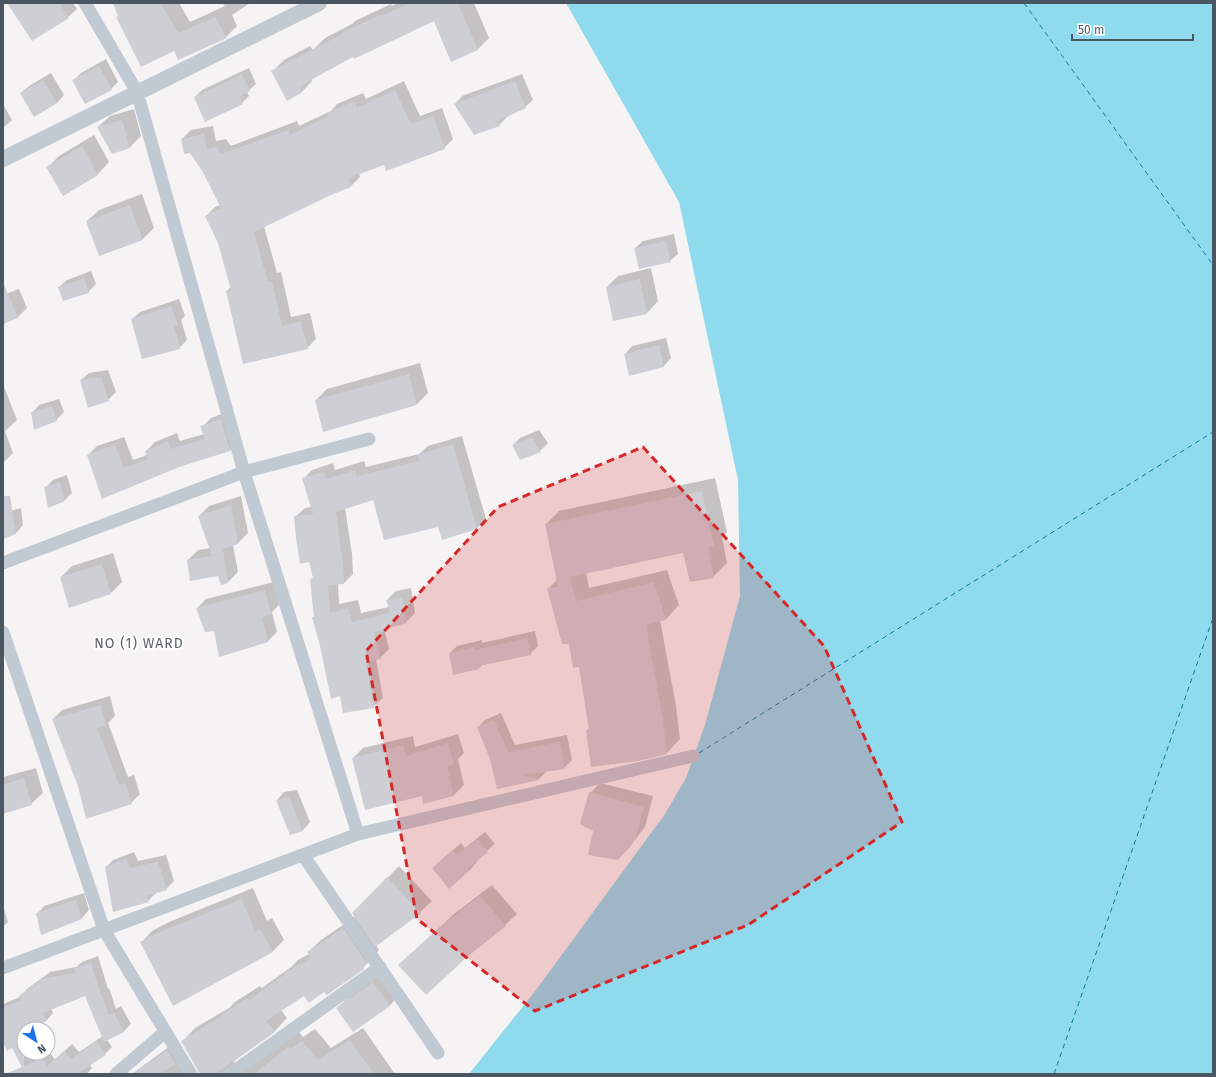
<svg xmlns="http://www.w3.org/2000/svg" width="1216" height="1077" font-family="'Fira Sans',sans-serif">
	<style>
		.water { fill: #90daee }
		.shadow { fill: #0003; fill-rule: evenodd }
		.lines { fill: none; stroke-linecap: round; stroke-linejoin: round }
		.ferry { stroke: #0c7c9b; stroke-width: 1; stroke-dasharray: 5 4; stroke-linecap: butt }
		.building { fill: #cdcfd5 }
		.minor { stroke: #c1cad2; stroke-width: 13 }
		.tertiary { stroke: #c1cad2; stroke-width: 16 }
		.marked { fill: #d62828; fill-opacity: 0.2; stroke: #d62828; stroke-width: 3; stroke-dasharray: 8 5; stroke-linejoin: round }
		.labels { text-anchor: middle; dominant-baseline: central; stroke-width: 4; stroke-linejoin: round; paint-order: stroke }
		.quarter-label { font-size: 14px; letter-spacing: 1px; fill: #5f6368; stroke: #fff }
	</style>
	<rect width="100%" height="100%" fill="#f5f3f3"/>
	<path class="water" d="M 566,3 L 1213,3 L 1213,1074 L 469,1074 L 536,990 L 665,814 L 686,778 L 705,725 L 740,596 L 738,480 L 679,202 Z"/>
	<path class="shadow" d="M 8,3 L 53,3 L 55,7 L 62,3 L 73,3 L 77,9 L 68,17 Z
		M 114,3 L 179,3 L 190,22 L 225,6 L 222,3 L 250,3 L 232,15 L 237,26 L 226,37 L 174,50 L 119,16 Z
		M 398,3 L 474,3 L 489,38 L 478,49 L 451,61 L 434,20 L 354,56 L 311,78 L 312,81 L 301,93 L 273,71 L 284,60 L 310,46 L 313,50 L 325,38 L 352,24 L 355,21 L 391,4 L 392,6 Z
		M 106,59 L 118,82 L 111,89 L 73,81 L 81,73 Z
		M 249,68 L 256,84 L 247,92 L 249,96 L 242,103 L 195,97 L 202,90 Z
		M 51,73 L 64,95 L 57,103 L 35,116 L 21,93 L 29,86 Z
		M 522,74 L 533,100 L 525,107 L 506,116 L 507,117 L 499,125 L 475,134 L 455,104 L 462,96 Z
		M 404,81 L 420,116 L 442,108 L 453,139 L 444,148 L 384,164 L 359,173 L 360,177 L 351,186 L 330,194 L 264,226 L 277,273 L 281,272 L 291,317 L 310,313 L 316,339 L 307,348 L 227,291 L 231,287 L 219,243 L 206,216 L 215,207 L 220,205 L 203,172 L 182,139 L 191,130 L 213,126 L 216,141 L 226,139 L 231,146 L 297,121 L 299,126 L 331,111 L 337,104 L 363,93 L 366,99 Z
		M 3,104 L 12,120 L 3,128 Z
		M 134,109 L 141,136 L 130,147 L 112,152 L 98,127 L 110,116 Z
		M 94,135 L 109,162 L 98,174 L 64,194 L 48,167 L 59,156 Z
		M 142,194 L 154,228 L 142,240 L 87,221 L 99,210 Z
		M 674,234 L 678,254 L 670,261 L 635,248 L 643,241 Z
		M 651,268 L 658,301 L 647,313 L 607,287 L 618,276 Z
		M 91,271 L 96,284 L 88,292 L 59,287 L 67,280 Z
		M 19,289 L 27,308 L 18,317 L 3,323 L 3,295 Z
		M 179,299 L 185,316 L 181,320 L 187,340 L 179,348 L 132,319 L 140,312 Z
		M 666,338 L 671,358 L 664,366 L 630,374 L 625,354 L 632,346 Z
		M 420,363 L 428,393 L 417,404 L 316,400 L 327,389 Z
		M 108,370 L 116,392 L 108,400 L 81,380 L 89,373 Z
		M 3,384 L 17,420 L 5,431 L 13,453 L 3,463 Z
		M 59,399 L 64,412 L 56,420 L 32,413 L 39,405 Z
		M 230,411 L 238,442 L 229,451 L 178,466 L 103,497 L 88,455 L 97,446 L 124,437 L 133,460 L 147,455 L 146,451 L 155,442 L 177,433 L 180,441 L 204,434 L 202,427 L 211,418 Z
		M 539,430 L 548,443 L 540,451 L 520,458 L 513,445 L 520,438 Z
		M 462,436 L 486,519 L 477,528 L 439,526 L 374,499 L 345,508 L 352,554 L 353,574 L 344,583 L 338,583 L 339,604 L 358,600 L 361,613 L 389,607 L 387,600 L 396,591 L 411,588 L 415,613 L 406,622 L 384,628 L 389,649 L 380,658 L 376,659 L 383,698 L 373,707 L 341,695 L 321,646 L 313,618 L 314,616 L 311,579 L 314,577 L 310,561 L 295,517 L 305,508 L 312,507 L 303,479 L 312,470 L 333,463 L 335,470 L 364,461 L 366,467 L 419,454 L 428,446 Z
		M 67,475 L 72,493 L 64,501 L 45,488 L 53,480 Z
		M 715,478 L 727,532 L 722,537 L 727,563 L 713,577 L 684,551 L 586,572 L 589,588 L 667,570 L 679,605 L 666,619 L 660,620 L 676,706 L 680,739 L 667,753 L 587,730 L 590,728 L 580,666 L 548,589 L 557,580 L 546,524 L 559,511 Z
		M 241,496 L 248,533 L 238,543 L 233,545 L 238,572 L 228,582 L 219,575 L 188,560 L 198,550 L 210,548 L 199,516 L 209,506 Z
		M 21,508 L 23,525 L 16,533 L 3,538 L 3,513 Z
		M 113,553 L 122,582 L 111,593 L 61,577 L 72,566 Z
		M 274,582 L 280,604 L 272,612 L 277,632 L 268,641 L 214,629 L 197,608 L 206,599 Z
		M 535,631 L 538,646 L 530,654 L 482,665 L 479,668 L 450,653 L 457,646 L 482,640 L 482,643 Z
		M 110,696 L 115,716 L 108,723 L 128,777 L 134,775 L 140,794 L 131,803 L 79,786 L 53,719 L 62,710 Z
		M 501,713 L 515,745 L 567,735 L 572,760 L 564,768 L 547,771 L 539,779 L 498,788 L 491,759 L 478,727 L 485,720 Z
		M 458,734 L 464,753 L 458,759 L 464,785 L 454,795 L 424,802 L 423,795 L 353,758 L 363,748 L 413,736 L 415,747 Z
		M 36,768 L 43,793 L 31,804 L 3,813 L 3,777 Z
		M 600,783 L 653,796 L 645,827 L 628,849 L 618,859 L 594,831 L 590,793 Z
		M 297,790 L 310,822 L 303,830 L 290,834 L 277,800 L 284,792 Z
		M 485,832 L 495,844 L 476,860 L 477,862 L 470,870 L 449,887 L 440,861 L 461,843 L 465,848 Z
		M 134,852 L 138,861 L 166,855 L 174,881 L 166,889 L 155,892 L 156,893 L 148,901 L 106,867 L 113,860 Z
		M 399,866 L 432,901 L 420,912 L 376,945 L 379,950 L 363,968 L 325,990 L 304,995 L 281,1010 L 287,1018 L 275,1031 L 234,1061 L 236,1066 L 299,1032 L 303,1037 L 315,1029 L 331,1048 L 363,1028 L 395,1074 L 201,1074 L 183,1041 L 195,1028 L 229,1008 L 235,1002 L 260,986 L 262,988 L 291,967 L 298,960 L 309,954 L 308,952 L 321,940 L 356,916 L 353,913 Z
		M 492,885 L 517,914 L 505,925 L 411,954 L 454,914 Z
		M 253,888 L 267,921 L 272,918 L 284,940 L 272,952 L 141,943 L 152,931 L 169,922 Z
		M 84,893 L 89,910 L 82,918 L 41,933 L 37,914 L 44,906 Z
		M 3,906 L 8,922 L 3,927 Z
		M 98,956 L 108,989 L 109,988 L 116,1009 L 121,1006 L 131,1024 L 124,1031 L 107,1040 L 112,1047 L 105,1054 L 89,1064 L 92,1068 L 87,1074 L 26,1074 L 12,1047 L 3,1039 L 3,1004 L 20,997 L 27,989 L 50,972 L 76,967 L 82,962 ZM 85,995 L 103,1036 L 79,1052 L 72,1044 L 55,1060 L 49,1051 L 48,1053 L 44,1054 L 24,1053 L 24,1029 L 32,1029 L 46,1021 L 53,1013 L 51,1009 Z
		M 385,971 L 401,994 L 389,1006 L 337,1008 L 349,997 Z
		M 174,1043 L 186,1074 L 132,1074 Z"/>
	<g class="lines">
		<path class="ferry" d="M 1024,3 L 1213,265
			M 699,753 L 1213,432
			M 1054,1074 L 1213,618"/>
	</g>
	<path class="building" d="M 7,3 L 59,3 L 69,18 L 32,41 Z
		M 113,3 L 161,3 L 178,33 L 215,17 L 227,38 L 178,60 L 174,51 L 141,67 L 116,17 L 118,16 Z
		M 410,3 L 458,3 L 478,50 L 451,62 L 434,21 L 354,59 L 353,57 L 300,86 L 301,93 L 287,101 L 271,71 L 342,34 L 343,32 L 380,15 L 381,16 Z
		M 99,66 L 112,90 L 85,104 L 72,80 Z
		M 242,74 L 250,91 L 239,97 L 243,104 L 205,122 L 194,97 Z
		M 43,80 L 57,103 L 34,117 L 20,93 Z
		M 515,81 L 526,108 L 498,121 L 500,126 L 474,135 L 454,104 Z
		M 395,90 L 411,124 L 433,116 L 445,149 L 386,171 L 384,165 L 349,178 L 351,187 L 331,195 L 254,232 L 268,282 L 272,281 L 282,326 L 301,321 L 308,349 L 243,364 L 226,291 L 231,290 L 218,243 L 205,216 L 221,208 L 203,172 L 190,153 L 184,154 L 181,139 L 204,134 L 207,149 L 217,147 L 221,154 L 288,130 L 290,135 L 328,116 L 327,113 L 354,101 L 357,108 Z
		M 122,120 L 130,148 L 112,154 L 97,127 Z
		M 82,146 L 98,175 L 63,196 L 46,167 Z
		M 130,205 L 143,240 L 99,256 L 86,221 Z
		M 666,241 L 671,262 L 639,269 L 634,248 Z
		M 84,278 L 89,293 L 63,301 L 58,287 Z
		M 640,279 L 647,314 L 613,321 L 606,287 Z
		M 3,282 L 18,318 L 3,324 Z
		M 171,306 L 178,325 L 174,326 L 180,349 L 142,359 L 131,319 Z
		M 659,345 L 664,367 L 629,376 L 624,354 Z
		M 409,374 L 417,405 L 323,432 L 315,400 Z
		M 101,377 L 109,401 L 88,408 L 80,380 Z
		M 52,406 L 57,421 L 34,430 L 31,412 Z
		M 221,419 L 230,451 L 179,467 L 102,499 L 87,455 L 115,445 L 124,468 L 148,459 L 145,451 L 168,441 L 171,449 L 205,439 L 200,426 Z
		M 531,437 L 541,452 L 520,460 L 512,445 Z
		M 453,444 L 477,529 L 442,540 L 438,527 L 384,540 L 373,500 L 336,512 L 343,564 L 344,584 L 328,585 L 330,613 L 348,608 L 352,622 L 390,613 L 386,600 L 402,597 L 407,623 L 374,632 L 381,659 L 366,662 L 374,708 L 343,713 L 340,696 L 331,699 L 320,646 L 312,617 L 314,617 L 310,579 L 313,578 L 309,562 L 300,564 L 296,538 L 294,516 L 313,514 L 302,478 L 324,472 L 326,479 L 355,470 L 357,476 L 419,461 L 417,455 Z
		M 60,482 L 65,501 L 48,508 L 44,487 Z
		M 702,491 L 714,546 L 708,547 L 714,578 L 690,582 L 683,553 L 570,577 L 576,601 L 654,582 L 666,620 L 646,625 L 663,720 L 667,754 L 638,761 L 591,767 L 586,730 L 589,730 L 579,667 L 573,668 L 569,644 L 562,644 L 547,588 L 558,587 L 545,524 Z
		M 3,496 L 10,496 L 16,534 L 3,539 Z
		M 231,505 L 238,544 L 223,549 L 228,583 L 221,585 L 218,576 L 190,581 L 187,560 L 212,556 L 198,516 Z
		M 102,564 L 111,594 L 69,608 L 60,577 Z
		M 265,590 L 271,614 L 262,618 L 268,642 L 219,657 L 214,631 L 205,632 L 196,608 Z
		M 527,638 L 531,655 L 479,666 L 479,669 L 453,675 L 449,653 L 474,647 L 475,650 Z
		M 101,705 L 106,726 L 97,728 L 119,785 L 125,783 L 132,804 L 86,819 L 78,786 L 52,719 Z
		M 494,720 L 508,752 L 560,742 L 565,769 L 523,775 L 539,780 L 497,789 L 490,759 L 477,727 Z
		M 448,743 L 454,764 L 447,766 L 454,796 L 423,804 L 422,796 L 365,810 L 352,758 L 403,745 L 406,756 Z
		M 24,778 L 32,805 L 3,814 L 3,785 Z
		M 589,792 L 644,807 L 635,839 L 618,860 L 588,855 L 593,831 L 580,824 Z
		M 289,797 L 303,831 L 290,835 L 276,800 Z
		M 477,839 L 488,852 L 468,868 L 470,870 L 449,889 L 432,868 L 453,850 L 457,855 Z
		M 126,859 L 130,868 L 158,862 L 167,890 L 146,896 L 149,902 L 113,912 L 105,867 Z
		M 387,877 L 421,913 L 375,947 L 352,913 Z
		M 480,896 L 506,926 L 467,957 L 426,995 L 398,965 L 441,926 Z
		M 242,899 L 255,932 L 260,929 L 273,952 L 173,1006 L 140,942 L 157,933 Z
		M 76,900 L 82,919 L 41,935 L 36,913 Z
		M 343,928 L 367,964 L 362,967 L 364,969 L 327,995 L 324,992 L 309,1003 L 304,996 L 266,1021 L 275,1032 L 215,1074 L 200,1074 L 181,1041 L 222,1016 L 221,1015 L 247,998 L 249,1000 L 285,974 L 284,973 L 311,958 L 307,952 Z
		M 91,963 L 101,995 L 102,995 L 109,1015 L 114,1013 L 124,1032 L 104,1042 L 85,996 L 43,1013 L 46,1021 L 33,1029 L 24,1029 L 24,1066 L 42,1058 L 47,1066 L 64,1051 L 71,1059 L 96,1041 L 106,1055 L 76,1074 L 5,1074 L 22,1067 L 12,1048 L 7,1051 L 3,1041 L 3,1007 L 21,1000 L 19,996 L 42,979 L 75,973 L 73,969 Z
		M 373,982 L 390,1006 L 353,1032 L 336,1008 Z
		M 350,1040 L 374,1074 L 254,1074 L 288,1047 L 290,1049 L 302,1041 L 318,1060 Z
		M 167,1050 L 175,1064 L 159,1074 L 133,1074 Z"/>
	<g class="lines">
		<path class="minor" d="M 85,3 L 137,92 L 244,472 L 358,834
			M 3,563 L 244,472 L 369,439
			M 3,632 L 104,930 L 191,1074
			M 303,855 L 438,1053
			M 3,968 L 358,834 L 693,756
			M 116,1074 L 165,1032
			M 230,1074 L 380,967"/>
		<path class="tertiary" d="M 3,159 L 319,3"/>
	</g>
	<path class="marked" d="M 643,447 L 824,646 L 902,822 L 748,925 L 535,1011 L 417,919 L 366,651 L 498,507 Z"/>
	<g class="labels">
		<g class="quarter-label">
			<text x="139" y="643">NO (1) WARD</text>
		</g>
	</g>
	<rect width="1216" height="1077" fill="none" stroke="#4a5661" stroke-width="8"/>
	<g transform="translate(36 1041) rotate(144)"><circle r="19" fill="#ffffff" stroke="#b7bbc0"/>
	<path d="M0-3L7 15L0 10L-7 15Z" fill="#1a73e8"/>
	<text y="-6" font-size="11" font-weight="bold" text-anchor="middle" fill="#4a5661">N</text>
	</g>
	<path d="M1072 34v6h121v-6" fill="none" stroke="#4a5661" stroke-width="2"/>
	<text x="1078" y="34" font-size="12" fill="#4a5661" stroke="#ffffff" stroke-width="3" paint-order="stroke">50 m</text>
</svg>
